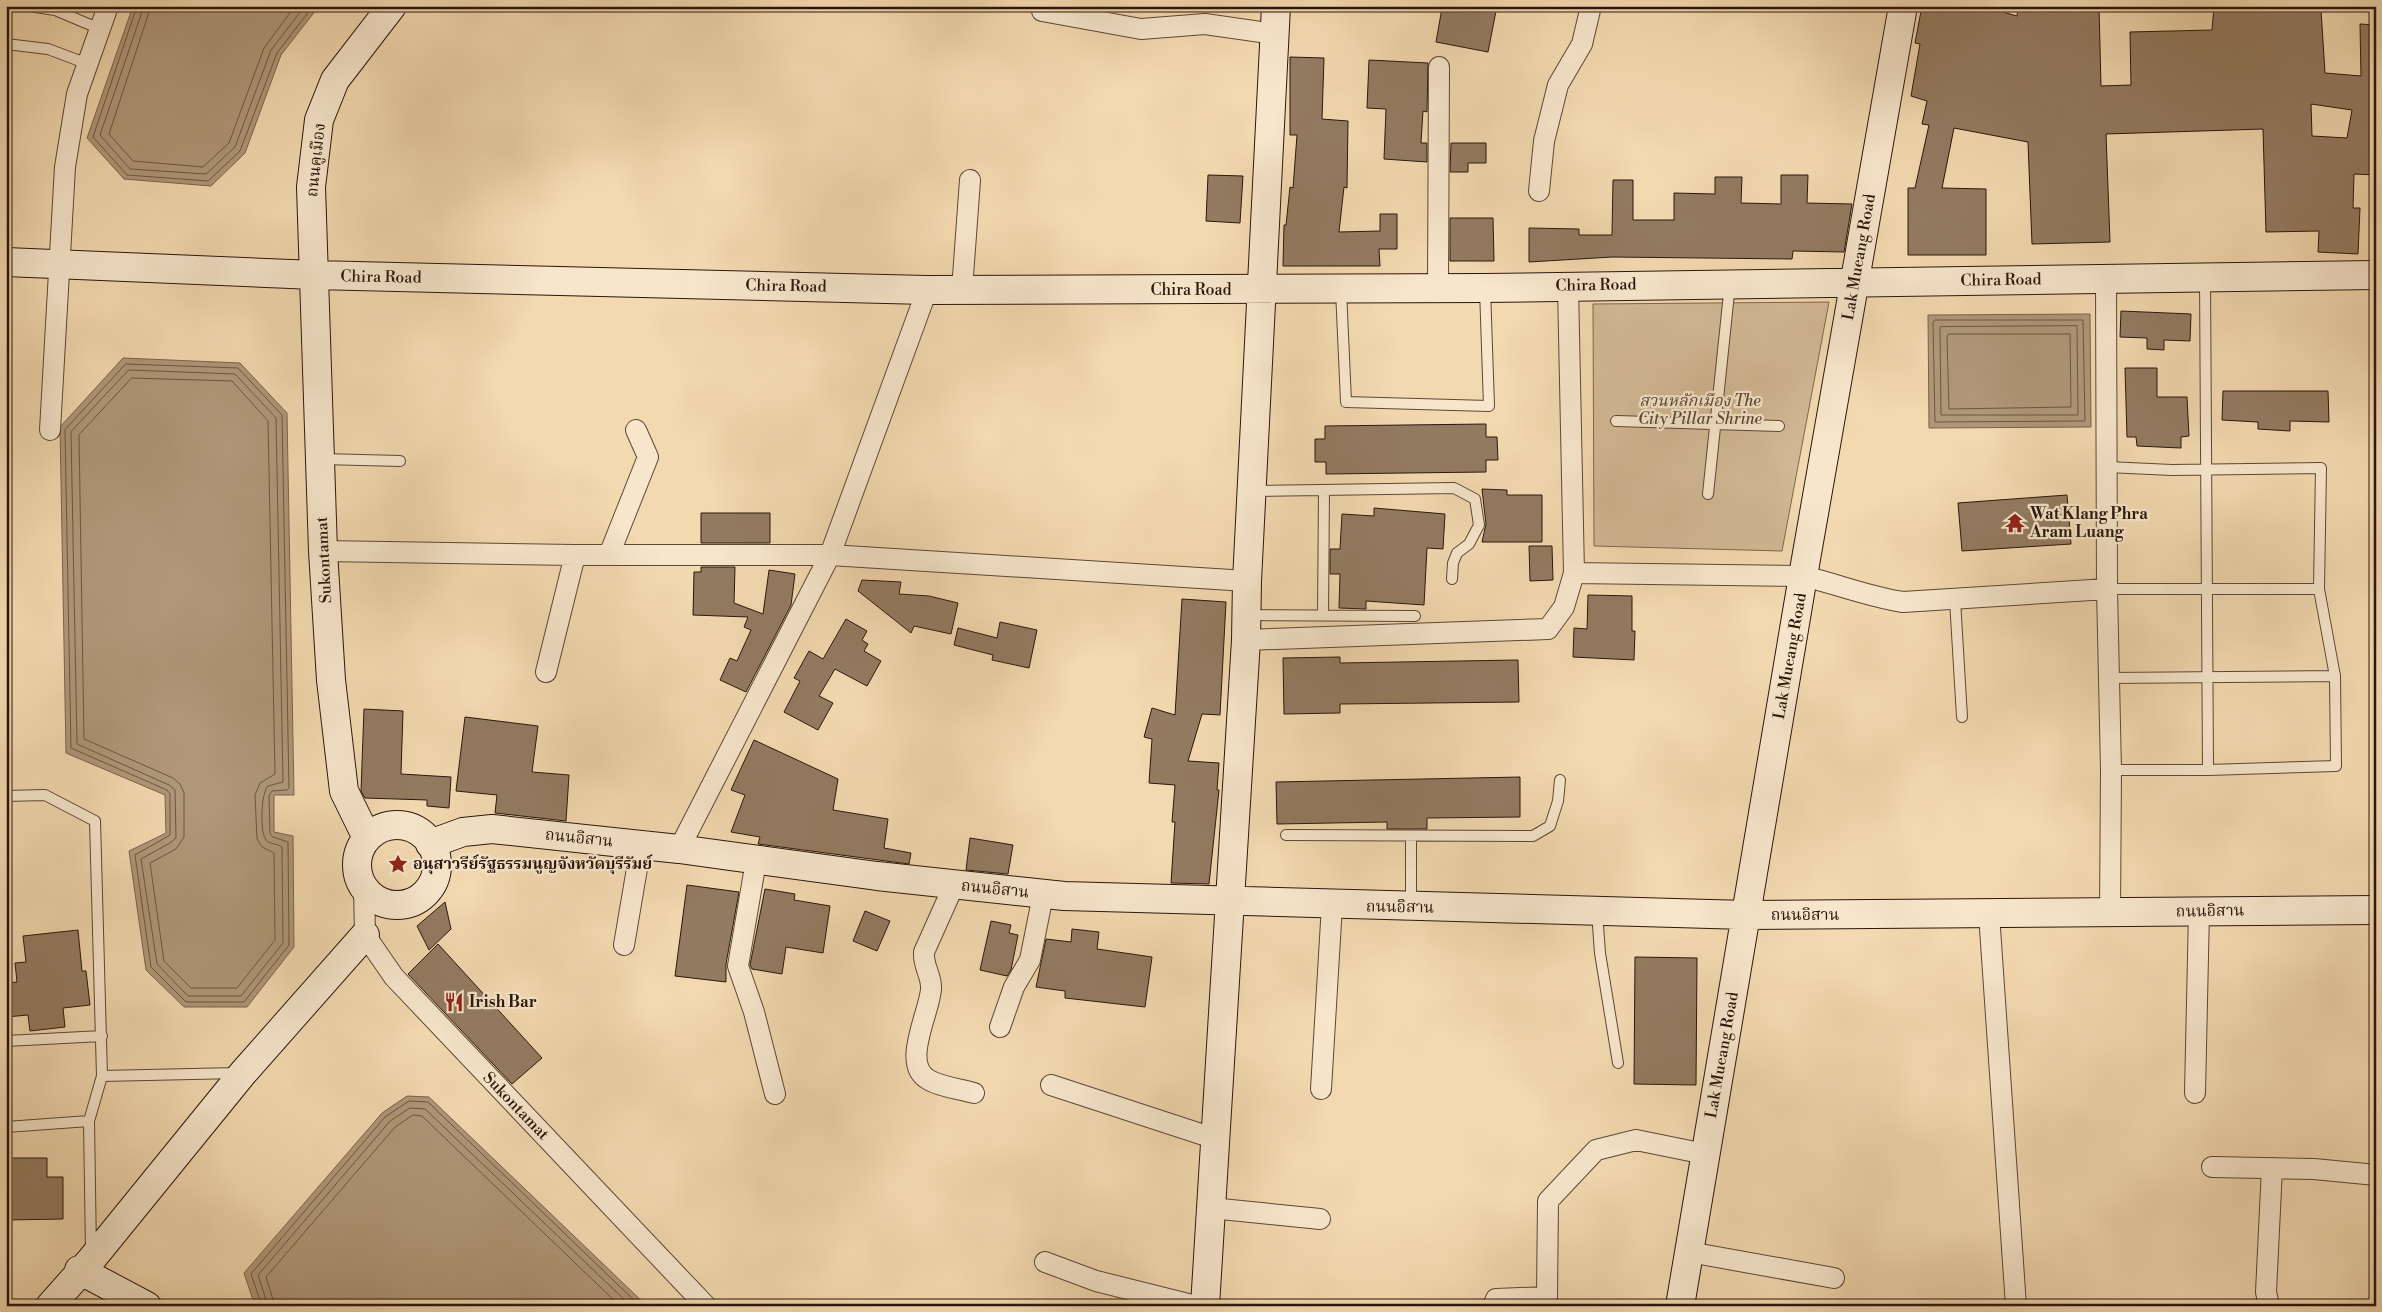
<svg xmlns="http://www.w3.org/2000/svg" width="2382" height="1312" font-family="'Libre Bodoni','Noto Serif Thai',serif">
	<style>
		.green { fill: #d1b894; stroke: #7e6750 }
		.water { fill: #af9778; stroke: #7a634d }
		.lines { fill: none; stroke-linecap: round; stroke-linejoin: round }
		.shore { stroke: #6c5642; stroke-width: 1 }
		.building { fill: #937b61; stroke: #2a160c; fill-rule: evenodd }
		.lane-casing { stroke: #5c4735; stroke-width: 12 }
		.street-casing { stroke: #5c4735; stroke-width: 22 }
		.secondary-casing { stroke: #2a160c; stroke-width: 30 }
		.lane { stroke: #f7e6cc; stroke-width: 10 }
		.street { stroke: #f7e6cc; stroke-width: 20 }
		.secondary { stroke: #f7e6cc; stroke-width: 28 }
		.labels { text-anchor: middle; dominant-baseline: central; stroke-width: 4.5; stroke-linejoin: round; paint-order: stroke }
		.street-label { font-size: 16px; fill: #2a160c; stroke: #f7e6cc }
		.park-label { font-size: 16px; font-style: italic; fill: #5c4735; stroke: #f7e6cc }
		.poi-label { font-size: 16px; font-weight: bold; fill: #2a160c; stroke: #f7e6cc; text-anchor: start }
	</style>
	<rect width="100%" height="100%" fill="#f3d9b0"/>
	<filter id="stains"><feTurbulence type="fractalNoise" baseFrequency=".004" numOctaves="4"/><feColorMatrix values="0 0 0 0 .2 0 0 0 0 .09 0 0 0 0 .02 0 0 0 .5 -.17"/></filter>
	<radialGradient id="worn" r=".72"><stop offset=".6" stop-color="#630" stop-opacity="0"/><stop offset="1" stop-color="#630" stop-opacity=".3"/></radialGradient>
	<path class="green" d="M 1829,302 L 1782,551 L 1594,546 L 1593,304 Z"/>
	<path class="water" d="M 133,6 L 319,6 L 281,55 L 245,153 L 211,186 L 124,179 L 87,138 Z
		M 2090,314 L 2091,427 L 1929,428 L 1928,315 Z
		M 123,358 L 240,363 L 287,413 L 294,795 L 274,795 L 274,832 L 293,836 L 294,947 L 247,1007 L 184,1007 L 146,970 L 129,851 L 166,833 L 165,795 L 66,753 L 60,427 Z
		M 407,1096 L 429,1097 L 647,1306 L 258,1306 L 252,1297 L 244,1273 L 382,1113 Z"/>
	<g class="lines">
		<path class="shore" d="M 137,6 L 93,137 L 127,175 L 208,181 L 240,151 L 277,53 L 313,6
			M 144,6 L 100,135 L 130,169 L 206,174 L 235,147 L 271,50 L 305,6
			M 151,6 L 109,134 L 133,161 L 203,167 L 229,143 L 264,48 L 295,6
			M 1935,320 L 2083,320 L 2085,421 L 1935,422 L 1933,323 Z
			M 2077,326 L 2078,415 L 1941,415 L 1940,327 Z
			M 1949,334 L 2070,334 L 2071,407 L 1949,409 L 1947,337 Z
			M 126,364 L 238,368 L 282,415 L 289,788 L 287,790 L 272,791 L 269,796 L 270,834 L 273,837 L 288,842 L 289,945 L 244,1002 L 186,1002 L 151,967 L 135,855 L 170,835 L 170,794 L 167,790 L 71,748 L 65,430 Z
			M 129,370 L 235,374 L 276,418 L 283,782 L 268,786 C 261,793 260,829 265,838 C 268,845 277,843 282,847 L 283,943 L 241,996 L 188,996 L 157,964 L 141,859 L 170,843 L 176,838 L 175,790 L 169,785 L 77,744 L 71,432 Z
			M 132,378 L 232,381 L 268,421 L 275,774 L 260,783 L 255,795 L 257,839 L 262,847 L 274,853 L 275,940 L 237,988 L 191,988 L 164,961 L 150,863 L 176,849 L 184,837 L 184,793 L 180,784 L 173,778 L 84,739 L 79,435 Z
			M 262,1306 L 251,1274 L 385,1117 L 409,1101 L 428,1102 L 640,1306
			M 268,1306 L 258,1275 L 390,1121 L 410,1108 L 425,1109 L 631,1306
			M 275,1306 L 266,1277 L 395,1127 L 413,1115 L 422,1116 L 620,1306"/>
	</g>
	<path class="building" d="M 1457,6 L 1497,6 L 1488,52 L 1436,42 L 1442,8 L 1456,10 Z
		M 1922,6 L 1981,6 L 2017,16 L 2018,9 L 2053,12 L 2053,7 L 2099,6 L 2101,86 L 2131,85 L 2130,32 L 2212,30 L 2214,6 L 2306,6 L 2321,10 L 2325,73 L 2361,76 L 2360,24 L 2376,25 L 2376,175 L 2354,174 L 2353,208 L 2360,208 L 2358,254 L 2318,252 L 2319,231 L 2266,232 L 2263,129 L 2106,134 L 2110,242 L 2032,244 L 2028,142 L 1954,128 L 1942,188 L 1986,189 L 1986,255 L 1908,255 L 1908,188 L 1915,188 L 1929,125 L 1922,124 L 1927,101 L 1911,96 L 1920,44 L 1915,43 ZM 2311,104 L 2352,110 L 2347,138 L 2312,136 Z
		M 1290,57 L 1324,58 L 1322,119 L 1348,121 L 1347,188 L 1344,187 L 1339,232 L 1380,231 L 1380,214 L 1397,214 L 1397,249 L 1379,249 L 1380,266 L 1283,266 L 1284,225 L 1286,225 L 1290,187 L 1293,188 L 1297,135 L 1290,135 Z
		M 1369,60 L 1428,63 L 1427,112 L 1423,111 L 1421,143 L 1427,143 L 1427,162 L 1384,159 L 1386,109 L 1367,108 Z
		M 1451,143 L 1486,143 L 1486,163 L 1468,163 L 1468,172 L 1450,172 Z
		M 1208,175 L 1243,176 L 1240,223 L 1206,221 Z
		M 1781,175 L 1808,175 L 1807,203 L 1852,204 L 1844,252 L 1793,251 L 1792,259 L 1612,257 L 1529,262 L 1529,228 L 1579,229 L 1579,235 L 1612,235 L 1613,180 L 1633,180 L 1633,220 L 1674,220 L 1674,193 L 1715,194 L 1715,177 L 1742,177 L 1741,203 L 1781,204 Z
		M 1450,218 L 1493,218 L 1494,261 L 1450,261 Z
		M 2121,311 L 2191,314 L 2190,341 L 2164,340 L 2164,350 L 2147,349 L 2147,338 L 2120,337 Z
		M 2125,368 L 2157,368 L 2157,397 L 2187,397 L 2189,436 L 2181,437 L 2181,448 L 2137,446 L 2136,437 L 2127,437 Z
		M 2223,391 L 2328,391 L 2329,422 L 2290,421 L 2290,431 L 2258,429 L 2258,422 L 2222,420 Z
		M 1486,424 L 1486,437 L 1497,437 L 1498,460 L 1486,460 L 1486,472 L 1326,474 L 1326,462 L 1315,462 L 1315,439 L 1325,439 L 1325,426 Z
		M 1482,489 L 1507,490 L 1507,495 L 1542,495 L 1542,542 L 1482,542 L 1486,524 Z
		M 2067,495 L 2071,544 L 1962,551 L 1958,503 Z
		M 1374,508 L 1445,514 L 1443,549 L 1427,548 L 1424,605 L 1366,601 L 1366,609 L 1339,608 L 1340,574 L 1330,574 L 1330,549 L 1340,549 L 1342,514 L 1374,516 Z
		M 701,513 L 770,513 L 770,543 L 701,543 Z
		M 1529,546 L 1552,546 L 1553,580 L 1530,581 Z
		M 701,567 L 735,567 L 734,603 L 763,614 L 769,570 L 795,574 L 791,605 L 746,692 L 720,680 L 730,658 L 737,661 L 751,630 L 744,627 L 748,617 L 693,615 L 694,572 L 701,572 Z
		M 862,580 L 901,582 L 899,594 L 929,596 L 958,603 L 951,634 L 914,626 L 911,633 L 858,591 Z
		M 1588,595 L 1632,596 L 1632,631 L 1635,631 L 1634,660 L 1573,657 L 1574,628 L 1587,629 Z
		M 1182,599 L 1226,602 L 1220,715 L 1202,714 L 1188,761 L 1219,763 L 1217,790 L 1219,790 L 1209,884 L 1171,883 L 1175,822 L 1172,822 L 1175,785 L 1149,783 L 1152,739 L 1144,737 L 1152,708 L 1175,715 Z
		M 846,619 L 867,631 L 862,640 L 868,644 L 864,651 L 881,661 L 867,686 L 835,669 L 819,696 L 833,703 L 818,730 L 784,712 L 800,681 L 794,678 L 809,651 L 823,659 Z
		M 1000,622 L 1037,630 L 1029,668 L 992,660 L 993,655 L 954,645 L 958,628 L 997,638 Z
		M 1340,657 L 1340,663 L 1518,660 L 1519,702 L 1340,704 L 1340,713 L 1284,714 L 1283,658 Z
		M 364,709 L 403,711 L 401,774 L 451,777 L 449,808 L 427,806 L 427,800 L 365,798 L 361,791 Z
		M 465,717 L 538,726 L 532,772 L 569,775 L 566,821 L 495,813 L 497,795 L 456,791 Z
		M 754,740 L 838,779 L 833,810 L 888,819 L 884,848 L 911,853 L 909,864 L 758,844 L 760,837 L 731,832 L 745,795 L 731,790 Z
		M 1520,777 L 1520,817 L 1427,818 L 1427,829 L 1387,829 L 1387,822 L 1277,824 L 1276,782 Z
		M 970,838 L 1013,845 L 1008,874 L 966,870 Z
		M 687,885 L 739,892 L 726,964 L 726,982 L 675,976 Z
		M 765,889 L 795,894 L 794,900 L 830,906 L 823,953 L 786,947 L 782,974 L 752,969 L 750,965 Z
		M 445,902 L 451,929 L 429,950 L 417,926 Z
		M 865,911 L 890,921 L 877,951 L 853,941 Z
		M 991,921 L 1011,925 L 1009,933 L 1018,935 L 1011,970 L 1007,976 L 980,970 Z
		M 1072,929 L 1099,932 L 1097,949 L 1152,957 L 1145,1007 L 1065,998 L 1065,991 L 1036,987 L 1046,939 L 1071,942 Z
		M 78,930 L 82,971 L 86,971 L 90,1005 L 63,1008 L 65,1027 L 30,1031 L 28,1015 L 6,1017 L 6,983 L 17,982 L 15,963 L 26,962 L 23,936 Z
		M 438,944 L 542,1058 L 512,1084 L 408,974 Z
		M 1635,957 L 1697,958 L 1696,1085 L 1634,1084 Z
		M 7,1158 L 47,1158 L 47,1177 L 63,1177 L 63,1219 L 6,1220 Z"/>
	<g class="lines">
		<defs>
			<path id="lane" d="M 29,6 L 55,10 L 100,29
				M 6,44 L 48,49 L 88,64
				M 2205,279 L 2208,770
				M 1341,290 L 1346,402 L 1489,406 L 1485,289
				M 1616,421 L 1779,426
				M 322,459 L 400,461
				M 2107,467 L 2172,470 L 2321,468 L 2319,589 L 2335,676 L 2336,766 L 2208,770 L 2111,770
				M 1252,491 L 1454,488 L 1475,499 L 1479,525 L 1469,544 L 1457,553 L 1453,563 L 1452,579
				M 1708,494 L 1730,284
				M 2107,589 L 2319,589
				M 1955,600 L 1962,717
				M 1247,615 L 1415,616
				M 1323,615 L 1324,490
				M 2110,678 L 2335,676
				M 6,796 L 45,795 L 95,821 L 102,1076
				M 1286,835 L 1533,836 L 1550,826 L 1558,801 L 1560,780
				M 1411,836 L 1411,904
				M 1597,912 L 1600,953 L 1618,1063
				M 6,1041 L 102,1036
				M 89,1121 L 91,1252
				M 6,1127 L 89,1121 L 102,1076 L 237,1073"/>
			<path id="street" d="M 1042,11 L 1141,29 L 1205,24 L 1275,34
				M 1539,191 L 1544,141 L 1558,85 L 1582,44 L 1591,6
				M 2106,278 L 2107,589 L 2111,770 L 2110,913
				M 1568,286 L 1574,573 L 1803,576 C 1837,584 1869,597 1903,602 L 2107,589
				M 1438,287 L 1439,67
				M 962,290 L 970,180
				M 50,430 L 65,167 L 77,94 L 108,6
				M 323,551 L 575,555 L 830,555 L 1247,581
				M 609,555 L 648,457 L 636,430
				M 1246,640 L 1548,629 L 1564,607 L 1574,573
				M 546,672 L 575,555
				M 679,849 L 830,555 L 927,290
				M 756,861 L 738,966 L 754,1012 L 775,1094
				M 954,885 L 924,952 C 923,968 932,975 931,989 C 930,1012 900,1065 929,1080 C 941,1087 960,1089 974,1093
				M 364,888 L 365,935 L 394,977 L 706,1306
				M 1989,914 L 2016,1306
				M 624,945 L 641,845
				M 1000,1027 L 1014,987 L 1030,960 L 1043,895
				M 1051,1085 L 1216,1139
				M 1321,1089 L 1332,905
				M 2195,1093 L 2199,911
				M 2212,1167 L 2314,1169 L 2376,1175
				M 1211,1208 L 1320,1219
				M 1689,1252 L 1834,1278
				M 1045,1262 L 1096,1281 L 1196,1306
				M 1493,1306 L 1496,1299 L 1547,1297 L 1548,1201 L 1596,1150 L 1636,1140 L 1705,1154
				M 2269,1306 L 2266,1292 L 2272,1168"/>
			<path id="secondary" d="M 6,262 L 315,275 L 927,290 L 1484,288 L 2376,275
				M357 865a40 40 0 1 1 80 0a40 40 0 1 1-80 0Z
				M 367,838 L 344,791 L 331,680 L 323,551 L 311,187 L 319,120 L 335,80 L 392,6
				M 430,844 L 463,832 L 492,829 L 679,849 L 877,876 L 1064,896 L 1746,915 L 2376,910
				M 79,1270 L 147,1306
				M 50,1306 L 91,1260 L 243,1073 L 365,935
				M 1205,1306 L 1246,640 L 1247,581 L 1276,6
				M 1680,1306 L 1803,576 L 1903,6"/>
		</defs>
		<use href="#lane" class="lane-casing"/>
		<use href="#street" class="street-casing"/>
		<use href="#secondary" class="secondary-casing"/>
		<use href="#lane" class="lane"/>
		<use href="#street" class="street"/>
		<use href="#secondary" class="secondary"/>
	</g>
	<defs>
		<symbol id="temple-bare" viewBox="-9 -9 18 18"><path d="M0-6L5-2H3V0L6.5 2.5H4V6H1.5V3h-3V6H-4V2.5H-6.5L-3 0V-2H-5Z" fill="#8f2418" stroke="#f7e6cc" stroke-width="2.5" paint-order="stroke"/></symbol>
		<symbol id="sight-bare" viewBox="-9 -9 18 18"><path d="M0-6L1.8-2.2L6-1.7L2.9 1.2L3.7 5.4L0 3.3L-3.7 5.4L-2.9 1.2L-6-1.7L-1.8-2.2Z" fill="#8f2418" stroke="#f7e6cc" stroke-width="2.5" paint-order="stroke"/></symbol>
		<symbol id="restaurant-bare" viewBox="-9 -9 18 18"><path d="M-5-6h1v4h1v-4h1v4h1v-4h1v5L-1.5 .5V6h-2V.5L-5-1ZM5-6V6H3V1.5H1.5Q1.5-4 5-6Z" fill="#8f2418" stroke="#f7e6cc" stroke-width="2.5" paint-order="stroke"/></symbol>
	</defs>
	<g fill-rule="evenodd">
		<use href="#temple-bare" x="2001" y="509" width="28" height="28"/>
		<use href="#sight-bare" x="384" y="850" width="28" height="28"/>
		<use href="#restaurant-bare" x="440" y="988" width="28" height="28"/>
	</g>
	<g class="labels">
		<g class="street-label">
			<text transform="translate(316 160) rotate(-84)">ถนนคูเมือง</text>
			<text transform="translate(1859 257) rotate(-80)">Lak Mueang Road</text>
			<text transform="translate(381 277) rotate(1)">Chira Road</text>
			<text transform="translate(2001 280) rotate(-1)">Chira Road</text>
			<text transform="translate(1596 285) rotate(-1)">Chira Road</text>
			<text transform="translate(786 286) rotate(1)">Chira Road</text>
			<text x="1191" y="290">Chira Road</text>
			<text transform="translate(324 560) rotate(-93)">Sukontamat</text>
			<text transform="translate(1790 656) rotate(-80)">Lak Mueang Road</text>
			<text transform="translate(579 838) rotate(6)">ถนนอิสาน</text>
			<text transform="translate(995 889) rotate(6)">ถนนอิสาน</text>
			<text transform="translate(1400 907) rotate(1)">ถนนอิสาน</text>
			<text transform="translate(2210 911) rotate(-1)">ถนนอิสาน</text>
			<text x="1805" y="915">ถนนอิสาน</text>
			<text transform="translate(1722 1055) rotate(-80)">Lak Mueang Road</text>
			<text transform="translate(516 1106) rotate(46)">Sukontamat</text>
		</g>
		<g class="park-label">
			<text x="1700" y="401">สวนหลักเมือง The<tspan x="1700" dy="18">City Pillar Shrine</tspan></text>
		</g>
		<g class="poi-label">
			<text x="2030" y="514">Wat Klang Phra<tspan x="2030" dy="18">Aram Luang</tspan></text>
			<text x="413" y="864">อนุสาวรีย์รัฐธรรมนูญจังหวัดบุรีรัมย์</text>
			<text x="469" y="1002">Irish Bar</text>
		</g>
	</g>
	<rect width="2382" height="1312" fill="none" stroke="#f3d9b0" stroke-width="25"/>
	<rect x="8" y="8" width="2367" height="1297" fill="none" stroke="#2a160c" stroke-width="2.5"/>
	<rect x="12" y="12" width="2357" height="1287" fill="none" stroke="#2a160c"/>
	<rect width="100%" height="100%" filter="url(#stains)"/>
	<rect width="100%" height="100%" fill="url(#worn)"/>
</svg>
